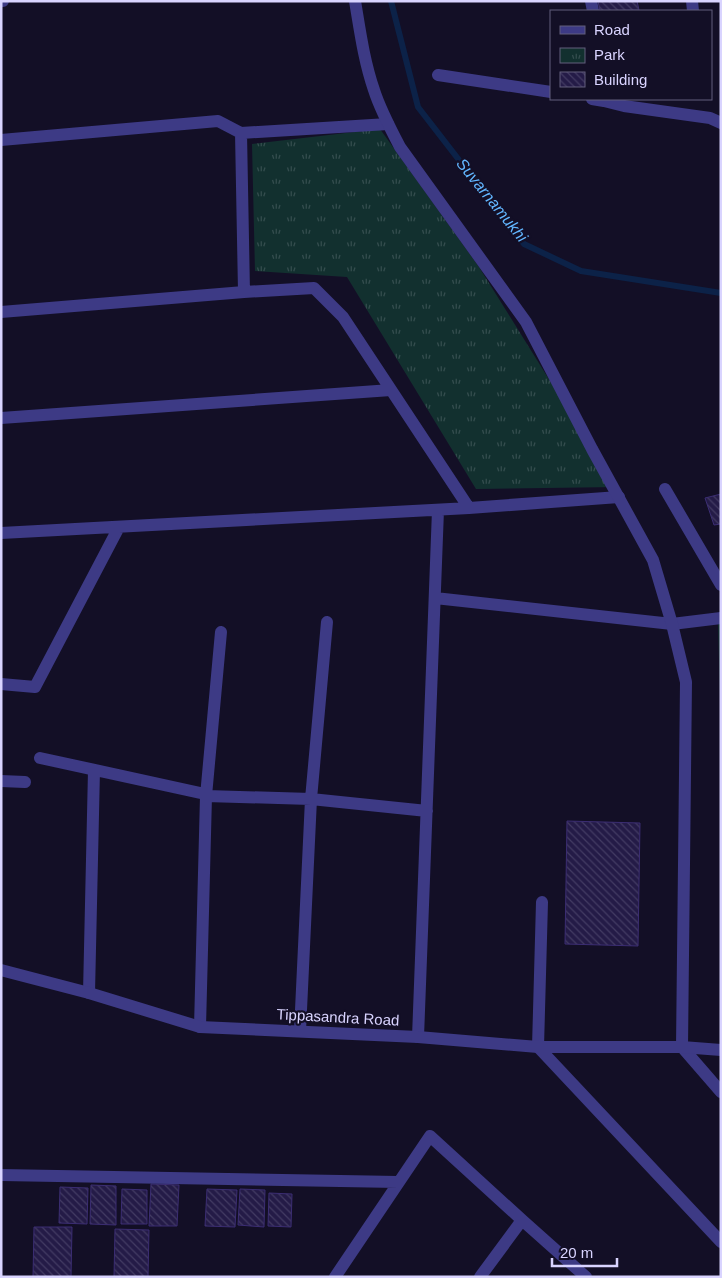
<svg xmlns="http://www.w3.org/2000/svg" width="722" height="1278" font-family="Arial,sans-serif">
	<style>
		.park { fill: url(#park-tufts) }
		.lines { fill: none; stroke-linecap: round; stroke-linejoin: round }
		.stream { stroke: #0c2248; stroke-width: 6 }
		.building { fill: url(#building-back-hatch); stroke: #3b2d73 }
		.service { stroke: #3d3a85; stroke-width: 12 }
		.minor { stroke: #3d3a85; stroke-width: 12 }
		.tertiary { stroke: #3d3a85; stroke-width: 12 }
		.labels { text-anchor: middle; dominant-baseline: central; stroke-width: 4.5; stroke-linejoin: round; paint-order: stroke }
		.street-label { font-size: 15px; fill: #d9d4ff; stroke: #130f26 }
		.water-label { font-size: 16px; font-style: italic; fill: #62b6ff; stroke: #130f26 }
	</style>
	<defs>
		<pattern id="park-tufts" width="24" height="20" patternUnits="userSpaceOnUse" patternTransform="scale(1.25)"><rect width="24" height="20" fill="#12302f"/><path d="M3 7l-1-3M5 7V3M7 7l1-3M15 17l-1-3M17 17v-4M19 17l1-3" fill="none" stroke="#344d4e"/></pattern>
		<pattern id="building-back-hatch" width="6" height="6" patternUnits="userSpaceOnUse" patternTransform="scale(1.25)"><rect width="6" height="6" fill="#241b47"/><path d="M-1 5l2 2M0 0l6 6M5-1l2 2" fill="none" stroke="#433b63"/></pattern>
	</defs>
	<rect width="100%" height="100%" fill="#130f26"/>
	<path class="park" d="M 380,129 L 479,267 L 616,487 L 476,489 L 347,277 L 255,271 L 252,144 Z
		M 718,623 L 721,623 L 721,733 Z"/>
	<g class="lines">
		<path class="stream" d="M 391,1 L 418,107 L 524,244 L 581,271 L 721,293"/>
	</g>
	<path class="building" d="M 598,1 L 637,1 L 639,10 L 600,11 Z
		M 721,494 L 721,524 L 714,525 L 705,498 Z
		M 567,821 L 640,823 L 638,946 L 565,944 Z
		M 151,1184 L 179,1185 L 177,1226 L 149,1226 Z
		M 91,1185 L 116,1186 L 116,1225 L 90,1224 Z
		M 60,1187 L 88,1188 L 87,1224 L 59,1223 Z
		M 122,1189 L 147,1190 L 147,1224 L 121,1224 Z
		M 207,1189 L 237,1190 L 235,1227 L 205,1226 Z
		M 240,1189 L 265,1190 L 264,1227 L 238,1225 Z
		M 269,1193 L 292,1194 L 291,1227 L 268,1226 Z
		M 34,1227 L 72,1227 L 71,1277 L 33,1277 Z
		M 115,1229 L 149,1230 L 148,1277 L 114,1277 Z"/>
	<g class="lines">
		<path class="service" d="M 438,75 L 551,92
			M 592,99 L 604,101 L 624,106 L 710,118 L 721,123"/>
		<path class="minor" d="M 1,1 L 3,1
			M 591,1 L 593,11
			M 692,1 L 693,11
			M 241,133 L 388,124
			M 1,140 L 218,121 L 241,133 L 244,292 L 1,312
			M 244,292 L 314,288 L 343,317 L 469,508
			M 1,418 L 391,390
			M 665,489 L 721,585
			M 1,533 L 469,508 L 619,497
			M 435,598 L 672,624 L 721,618
			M 1,684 L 35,687 L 119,527
			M 40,758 L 205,794 L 206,796 L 311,799 L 427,811
			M 1,781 L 25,782
			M 542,902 L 538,1047 L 721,1242
			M 89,993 L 94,770
			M 200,1027 L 206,796 L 221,632
			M 300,1031 L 311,799 L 327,622
			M 418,1037 L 438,510
			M 682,1047 L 721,1092
			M 1,1175 L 398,1182
			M 335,1277 L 430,1136 L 522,1220
			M 480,1277 L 522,1220 L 586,1277"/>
		<path class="tertiary" d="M 355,1 C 360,31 364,61 374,90 C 380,109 390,128 400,147 L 526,322 L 592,449 L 653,560 L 672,624 L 686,682 L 682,1047
			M 1,970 L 89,993 L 200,1027 L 418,1037 L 538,1047 L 682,1047 L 721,1050"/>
	</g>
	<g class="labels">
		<g class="street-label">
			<text transform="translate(338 1017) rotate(3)">Tippasandra Road</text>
		</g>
		<g class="water-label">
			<text transform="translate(492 200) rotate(51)">Suvarnamukhi</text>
		</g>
	</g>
	<rect width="722" height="1278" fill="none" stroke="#d9d4ff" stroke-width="5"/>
	<rect x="550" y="10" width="162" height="90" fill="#130f26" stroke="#625e7d"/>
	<rect x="560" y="26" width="25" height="8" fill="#3d3a85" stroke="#625e7d"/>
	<text x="594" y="35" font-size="15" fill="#d9d4ff">Road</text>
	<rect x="560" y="48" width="25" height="15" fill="url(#park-tufts)" stroke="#625e7d"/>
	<text x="594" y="60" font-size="15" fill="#d9d4ff">Park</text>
	<rect x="560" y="72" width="25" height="15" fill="url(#building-back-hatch)" stroke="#625e7d"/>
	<text x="594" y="85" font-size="15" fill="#d9d4ff">Building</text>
	<path d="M552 1258v8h65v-8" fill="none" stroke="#d9d4ff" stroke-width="2.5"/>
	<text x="560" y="1258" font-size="15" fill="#d9d4ff" stroke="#130f26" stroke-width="4" paint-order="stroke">20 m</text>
</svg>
